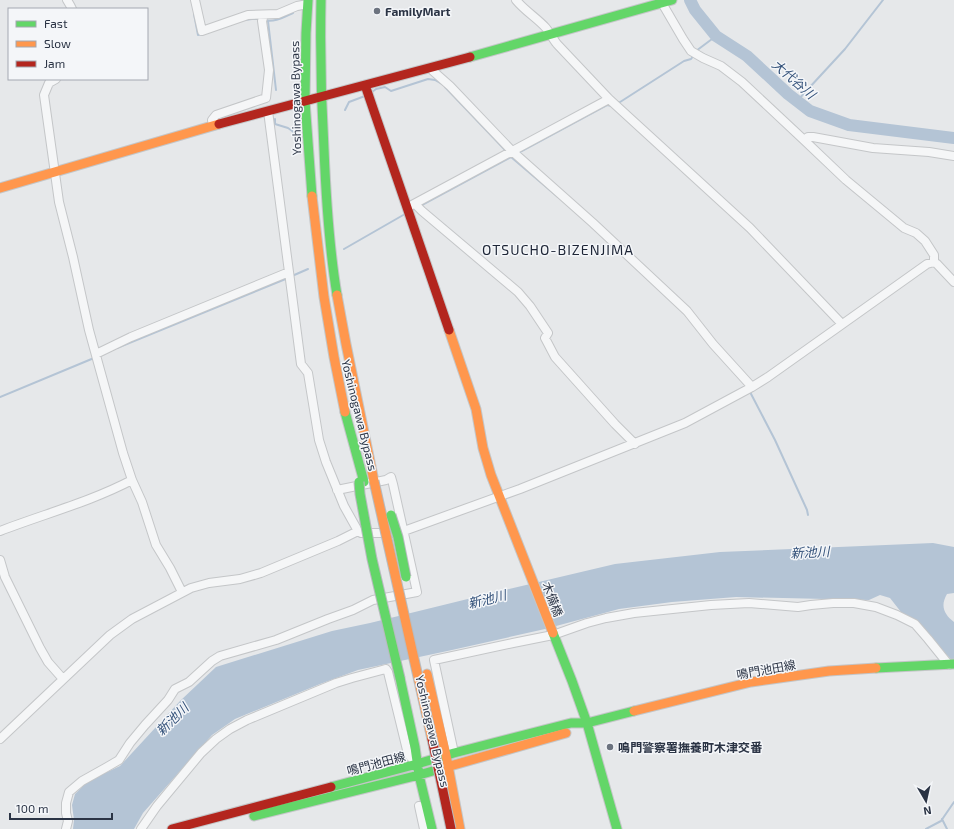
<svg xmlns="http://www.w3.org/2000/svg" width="954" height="829" font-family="'Exo 2','Noto Sans JP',sans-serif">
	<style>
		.water { fill: #b4c4d5 }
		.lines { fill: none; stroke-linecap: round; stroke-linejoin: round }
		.stream { stroke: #b4c4d5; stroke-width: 2 }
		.river { stroke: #b4c4d5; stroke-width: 12 }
		.street-casing { stroke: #c4c6c8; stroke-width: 10 }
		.fast-casing { stroke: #c4c6c8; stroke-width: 11 }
		.slow-casing { stroke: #c4c6c8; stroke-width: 11 }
		.jam-casing { stroke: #c4c6c8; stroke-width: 11 }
		.street { stroke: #f5f6f7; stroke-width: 8 }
		.fast { stroke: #63d668; stroke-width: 9 }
		.slow { stroke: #ff974d; stroke-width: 9 }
		.jam { stroke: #b3261e; stroke-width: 9 }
		.fast-bridge-casing { stroke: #b8bbbf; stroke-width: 11; stroke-linecap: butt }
		.slow-bridge-casing { stroke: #b8bbbf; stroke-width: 11; stroke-linecap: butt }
		.jam-bridge-casing { stroke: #b8bbbf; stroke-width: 11; stroke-linecap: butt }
		.fast-bridge { stroke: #63d668; stroke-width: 9 }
		.slow-bridge { stroke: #ff974d; stroke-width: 9 }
		.jam-bridge { stroke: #b3261e; stroke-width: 9 }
		.poi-dot { fill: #6c737f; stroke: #f4f6f9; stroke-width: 1.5 }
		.labels { text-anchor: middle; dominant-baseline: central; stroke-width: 3; stroke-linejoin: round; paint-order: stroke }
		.poi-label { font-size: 12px; font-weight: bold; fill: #2b3445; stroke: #f4f6f9; text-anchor: start }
		.street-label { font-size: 12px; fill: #2b3445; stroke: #f4f6f9 }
		.water-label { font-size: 13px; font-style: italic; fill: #34527a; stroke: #f4f6f9 }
		.quarter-label { font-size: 14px; letter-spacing: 1px; fill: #1d2536; stroke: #f4f6f9 }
	</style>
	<rect width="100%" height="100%" fill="#e6e8ea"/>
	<path class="water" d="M 933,543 L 954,547 L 954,593 L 947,594 C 940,606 944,614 954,622 L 954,663 L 934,640 L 917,621 L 901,612 L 890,598 L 880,595 L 869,600 L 736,597 L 672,602 L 619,609 L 545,629 L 452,650 L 358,670 L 320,684 L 235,719 L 212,735 L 143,813 L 134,829 L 73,829 L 74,820 L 72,805 L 75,794 L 85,784 L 103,774 L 120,766 L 180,701 L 216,667 L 332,631 L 370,623 L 484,595 L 615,564 L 720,552 Z"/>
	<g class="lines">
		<path class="stream" d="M 194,14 L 198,35 L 202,34
			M 244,20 L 252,19 L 260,19
			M 264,20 C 274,23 284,17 293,13
			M 268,21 L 276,90
			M 696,51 L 716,36
			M 445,87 L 507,152
			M 372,92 L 376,89 L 385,87 L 391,91 L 428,79 L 435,80 L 442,84
			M 797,101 L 845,49 L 883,0
			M 617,104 L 684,61 L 691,59 L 694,55
			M 345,110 L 349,102 L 365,96
			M 275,119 L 275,124 L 288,128 L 295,133
			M 518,153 L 607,105 L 612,106
			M 420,206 L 511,157 L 558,197
			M 344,249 L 405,214
			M 292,276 L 308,269
			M 117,348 L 288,278
			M 749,390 L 775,440 L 807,510 L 808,515
			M 0,397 L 94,358
			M 942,819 L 947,829
			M 926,829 L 941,821 L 954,802"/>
		<path class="river" d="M 690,0 L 695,10 L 716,36 L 747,56 L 788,94 L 810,111 L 849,125 L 954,138"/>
		<defs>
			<path id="street" d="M 67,0 L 70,5 L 72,9
				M 195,0 L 202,31 L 248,15 L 278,14 L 297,6 L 308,4
				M 516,0 C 525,11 537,18 546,28 C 550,33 553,39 557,44 L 609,99 L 750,228 L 842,324
				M 659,0 L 662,3 L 683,39 L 691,51 L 703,58 L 721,66 L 742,82 L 804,140 L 846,180 L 904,228 L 916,233 L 925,241 L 934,255 L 934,262
				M 431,68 L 433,71 L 450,86 L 512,151 L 593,223 L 687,311 L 713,344 L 752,387
				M 56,79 L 49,83 L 44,95 L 59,202 L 73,257 L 89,330 L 123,453 L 132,480 L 142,502 L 156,545 L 170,568 L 182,592
				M 268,111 L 301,364 L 308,373 L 319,440 L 326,462 L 344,506 L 358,531
				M 213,126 L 212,120 L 216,115 L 266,98 L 269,70 L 262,21 L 264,15
				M 804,140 L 808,137 L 813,137 L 873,148 L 929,152 L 954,156
				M 415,204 L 422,211 L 518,292 L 530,306 L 548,333 L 545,338 L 555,357 L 615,424 L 635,444
				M 412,205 L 609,99
				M 96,354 L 131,337 L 289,272
				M 0,531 C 44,514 90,502 132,480
				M 0,560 L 5,577 L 40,648 L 48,662 L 63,679
				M 0,739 L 110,635 L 132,619 L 191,588 L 209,583 L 240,579 L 261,573 L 338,541 L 358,531 L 361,533 L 393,533 L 404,531 L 459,511 L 520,489 L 685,423 L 752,387 L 768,377 L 927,264 L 934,262 L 937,264 L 954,282
				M 454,753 L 434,660 L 513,643 L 553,635 L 587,623 L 606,618 L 634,613 L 711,605 L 749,603 L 798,607 L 811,605 L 833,603 L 854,603 L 876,607 L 897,615 L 915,624 L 928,639 L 949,665
				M 419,806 L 424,829
				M 66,829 L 68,821 L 66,813 L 66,803 L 69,792 L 82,781 L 107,767 L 119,760 L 130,743 L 145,725 L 168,700 L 175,689 L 189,682 L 212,661 L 220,656 L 276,640 L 328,619 L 353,610 L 373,600 L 417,592 L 393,484 L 391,477 L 386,480 L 337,490
				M 141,829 L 157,806 L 201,753 L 216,739 L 230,729 L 247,720 L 336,683 L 352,678 L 382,670 L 386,669 L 388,672 L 408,754 L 415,762"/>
			<path id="fast" d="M 308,0 L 306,33 L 305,101 L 312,196
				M 321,0 C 320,50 321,99 324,149 C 326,198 329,247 337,295
				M 470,57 L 672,0
				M 345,412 L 364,482
				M 553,633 L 572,681 L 587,723 L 617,829
				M 876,668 L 954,664
				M 400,678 L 415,747 L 419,775 L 432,829
				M 331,787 L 417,764 L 454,753 L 571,723 L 587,723 L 634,711
				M 254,816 L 419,775 L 443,768"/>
			<path id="slow" d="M 0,188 L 219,124
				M 312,196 L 324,297 L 334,357 L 345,412
				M 337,295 L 346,344 L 374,481
				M 449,330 L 476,409 L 483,448 L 491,475 L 553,633
				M 427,674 L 446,755 L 460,829
				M 634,711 L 751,682 L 829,671 L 876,668
				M 443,768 L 566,733"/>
			<path id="jam" d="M 365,85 L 449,330
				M 219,124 L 470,57
				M 172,829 L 331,787"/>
		</defs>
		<use href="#street" class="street-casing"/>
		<use href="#fast" class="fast-casing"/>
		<use href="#slow" class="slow-casing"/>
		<use href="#jam" class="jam-casing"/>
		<use href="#street" class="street"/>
		<use href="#fast" class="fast"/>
		<use href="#slow" class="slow"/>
		<use href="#jam" class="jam"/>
		<defs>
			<path id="fast-bridge" d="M 359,482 L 360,494 L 372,559 L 400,678
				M 391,515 L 398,537 L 406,577"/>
			<path id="slow-bridge" d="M 374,481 L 432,739"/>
			<path id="jam-bridge" d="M 432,739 L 451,829"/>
		</defs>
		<use href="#fast-bridge" class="fast-bridge-casing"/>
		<use href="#slow-bridge" class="slow-bridge-casing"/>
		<use href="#jam-bridge" class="jam-bridge-casing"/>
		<use href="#fast-bridge" class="fast-bridge"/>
		<use href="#slow-bridge" class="slow-bridge"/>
		<use href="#jam-bridge" class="jam-bridge"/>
	</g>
	<g class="poi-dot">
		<circle cx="377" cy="11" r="4"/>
		<circle cx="610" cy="747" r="4"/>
	</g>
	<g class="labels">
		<g class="poi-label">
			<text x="385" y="11">FamilyMart</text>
			<text x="618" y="747">鳴門警察署撫養町木津交番</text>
		</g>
		<g class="street-label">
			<text transform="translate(295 98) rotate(-91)">Yoshinogawa Bypass</text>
			<text transform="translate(360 415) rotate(76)">Yoshinogawa Bypass</text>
			<text transform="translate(553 599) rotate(69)">木備橋</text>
			<text transform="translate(766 669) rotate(-10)">鳴門池田線</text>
			<text transform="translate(433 731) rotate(77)">Yoshinogawa Bypass</text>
			<text transform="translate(376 763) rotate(-15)">鳴門池田線</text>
		</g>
		<g class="water-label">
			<text transform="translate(794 79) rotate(41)">大代谷川</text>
			<text transform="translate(810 552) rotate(-3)">新池川</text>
			<text transform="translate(487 599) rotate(-14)">新池川</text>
			<text transform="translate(172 719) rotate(-45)">新池川</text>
		</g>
		<g class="quarter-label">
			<text x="558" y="249">OTSUCHO-BIZENJIMA</text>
		</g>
	</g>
	<rect x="8" y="8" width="140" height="72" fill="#f4f6f9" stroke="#a4a8b1"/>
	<rect x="16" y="21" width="20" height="6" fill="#63d668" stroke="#a4a8b1"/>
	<text x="44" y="28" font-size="12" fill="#2b3445">Fast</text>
	<rect x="16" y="41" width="20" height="6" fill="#ff974d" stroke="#a4a8b1"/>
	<text x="44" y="48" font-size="12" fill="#2b3445">Slow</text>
	<rect x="16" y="61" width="20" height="6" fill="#b3261e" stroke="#a4a8b1"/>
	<text x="44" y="68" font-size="12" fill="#2b3445">Jam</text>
	<g transform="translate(926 801) rotate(171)" stroke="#f4f6f9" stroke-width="3" paint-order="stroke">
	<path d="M0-3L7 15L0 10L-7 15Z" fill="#2b3445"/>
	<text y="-6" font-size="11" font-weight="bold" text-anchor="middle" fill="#2b3445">N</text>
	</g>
	<path d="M10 813v6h102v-6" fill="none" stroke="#2b3445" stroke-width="2"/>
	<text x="16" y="813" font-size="12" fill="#2b3445" stroke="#f4f6f9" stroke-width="3" paint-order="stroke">100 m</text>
</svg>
